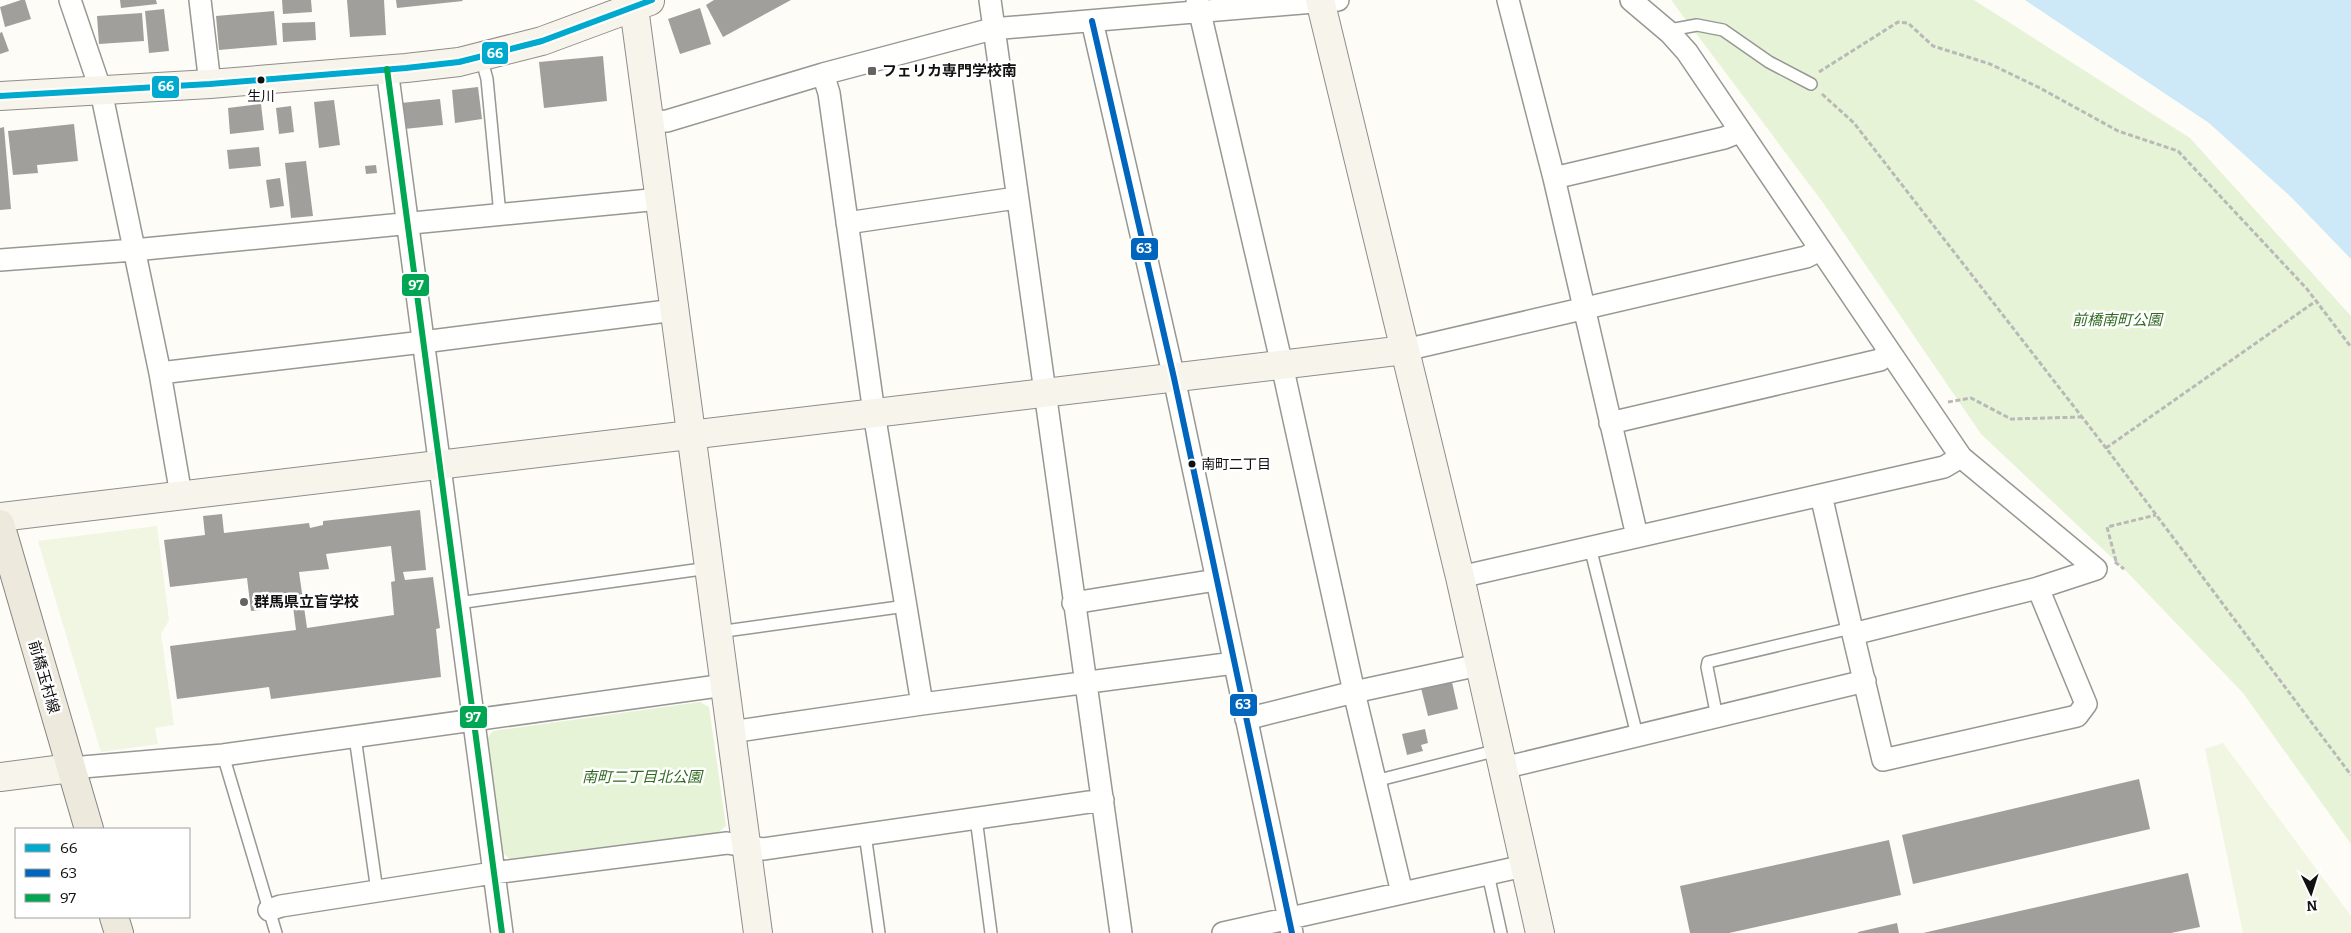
<svg xmlns="http://www.w3.org/2000/svg" width="2351" height="933" font-family="Bitter,'Noto Sans JP',serif">
	<style>
		.green { fill: #e7f3d7 }
		.pitch { fill: #f0f6e1 }
		.water { fill: #cde8f7 }
		.building { fill: #a19f9c; fill-rule: evenodd }
		.lines { fill: none; stroke-linecap: round; stroke-linejoin: round }
		.lane-casing { stroke: #979795; stroke-width: 14 }
		.street-casing { stroke: #979795; stroke-width: 24 }
		.secondary-casing { stroke: #8e8d8b; stroke-width: 30 }
		.primary-casing { stroke: #858482; stroke-width: 30 }
		.path { stroke: #b9b9b8; stroke-width: 3; stroke-dasharray: 5 2.5; stroke-linecap: butt }
		.lane { stroke: #fffffe; stroke-width: 11 }
		.street { stroke: #fffffe; stroke-width: 21 }
		.secondary { stroke: #f6f4eb; stroke-width: 28 }
		.primary { stroke: #ede9dc; stroke-width: 28 }
		.bus-1-casing { stroke: #fff; stroke-width: 10 }
		.bus-2-casing { stroke: #fff; stroke-width: 10 }
		.bus-3-casing { stroke: #fff; stroke-width: 10 }
		.bus-1 { stroke: #00a9ce; stroke-width: 6 }
		.bus-2 { stroke: #0065bd; stroke-width: 6 }
		.bus-3 { stroke: #00a651; stroke-width: 6 }
		.poi-dot { fill: #646362; stroke: #fff; stroke-width: 2 }
		.bus-dot { fill: #111; stroke: #fff; stroke-width: 2 }
		.labels { text-anchor: middle; dominant-baseline: central; stroke-width: 5; stroke-linejoin: round; paint-order: stroke }
		.bus-label { font-size: 14px; fill: #111; stroke: #fff }
		.poi-label { font-size: 15px; font-weight: bold; fill: #111; stroke: #fff; text-anchor: start }
		.park-label { font-size: 15px; font-style: italic; fill: #2f6b1f; stroke: #fff }
		.street-label { font-size: 15px; fill: #111; stroke: #fff }
		.line-badge { stroke: #fff; stroke-width: 2 }
		.badge-label { font-size: 14px; text-anchor: middle; font-weight: bold; fill: #fff }
	</style>
	<rect width="100%" height="100%" fill="#fdfcf7"/>
	<path class="green" d="M 1671,0 L 1974,0 L 2190,138 L 2351,316 L 2351,844 L 2243,693 L 2127,572 L 1981,434 L 1824,204 Z
		M 700,702 L 709,707 L 726,826 L 716,834 L 512,861 L 503,853 L 486,740 L 493,731 Z"/>
	<path class="pitch" d="M 157,526 L 169,620 L 161,634 L 174,725 L 155,728 L 158,744 L 101,752 L 38,541 Z
		M 2223,743 L 2351,916 L 2351,933 L 2243,933 L 2205,749 Z"/>
	<path class="water" d="M 2025,0 L 2351,0 L 2351,259 L 2291,197 L 2209,123 Z"/>
	<path class="building" d="M 21,0 L 25,0 L 31,19 L 5,27 L 0,7 Z
		M 120,0 L 156,0 L 157,4 L 121,8 Z
		M 282,0 L 311,0 L 312,12 L 283,14 Z
		M 347,0 L 384,0 L 386,35 L 350,37 Z
		M 396,0 L 462,0 L 463,1 L 397,8 Z
		M 714,0 L 791,0 L 723,37 L 706,5 Z
		M 700,8 L 711,44 L 680,54 L 668,19 Z
		M 164,9 L 169,51 L 149,53 L 145,11 Z
		M 274,11 L 277,45 L 219,50 L 216,16 Z
		M 142,13 L 144,41 L 99,44 L 97,16 Z
		M 315,22 L 316,40 L 283,42 L 282,23 Z
		M 2,32 L 9,51 L 0,54 L 0,33 Z
		M 603,56 L 607,101 L 544,108 L 539,62 Z
		M 478,87 L 482,119 L 455,123 L 452,90 Z
		M 440,99 L 443,125 L 404,129 L 401,103 Z
		M 334,100 L 340,145 L 319,148 L 314,102 Z
		M 261,104 L 264,130 L 230,134 L 228,108 Z
		M 291,106 L 294,132 L 279,134 L 276,108 Z
		M 74,124 L 78,161 L 37,165 L 38,173 L 13,175 L 8,131 Z
		M 4,127 L 11,209 L 0,210 L 0,128 Z
		M 259,147 L 261,166 L 229,169 L 227,150 Z
		M 306,161 L 313,216 L 291,218 L 285,163 Z
		M 376,165 L 377,173 L 366,174 L 365,166 Z
		M 280,178 L 284,206 L 270,208 L 266,180 Z
		M 420,510 L 426,570 L 403,572 L 405,580 L 433,577 L 440,628 L 436,629 L 441,677 L 271,699 L 269,687 L 177,699 L 170,646 L 296,630 L 293,606 L 251,611 L 247,578 L 170,587 L 164,540 L 205,535 L 203,516 L 222,514 L 224,533 L 309,523 L 310,528 L 323,525 L 323,521 ZM 391,546 L 395,581 L 391,582 L 394,615 L 307,628 L 299,572 L 329,569 L 326,554 Z
		M 1452,682 L 1458,709 L 1428,716 L 1421,688 Z
		M 1425,729 L 1428,743 L 1421,745 L 1423,751 L 1407,755 L 1402,734 Z
		M 2139,779 L 2150,829 L 1913,884 L 1902,835 Z
		M 1889,840 L 1901,895 L 1729,933 L 1690,933 L 1680,886 Z
		M 2188,873 L 2200,927 L 2171,933 L 1923,933 Z
		M 1897,923 L 1899,933 L 1858,933 L 1858,932 Z"/>
	<g class="lines">
		<defs>
			<path id="lane" d="M 1670,33 L 1675,29 L 1697,25 L 1723,30 L 1769,62 L 1811,84
				M 481,57 L 487,79 L 500,215
				M 1590,547 L 1637,735
				M 458,603 L 709,568
				M 718,632 L 906,606
				M 1717,717 L 1707,667 L 1708,662 L 1843,630 L 1853,634
				M 355,737 L 377,891
				M 223,755 L 276,933
				M 1375,781 L 1498,750
				M 976,818 L 991,933
				M 865,834 L 879,933
				M 1488,874 L 1501,933"/>
			<path id="street" d="M 70,0 L 101,91 L 160,373 L 181,495
				M 200,0 L 210,84
				M 990,0 L 1121,933
				M 1197,0 L 1282,365 L 1354,692 L 1402,893
				M 1508,0 L 1554,178 L 1637,536
				M 1631,0 L 1670,33 L 1687,52 L 1961,457 L 2096,569 L 2038,588 L 1853,634 L 1883,760 L 2077,716 L 2086,704 L 2038,588
				M 1092,21 L 1174,378 L 1292,933
				M 387,69 L 502,933
				M 823,74 L 829,93 L 874,413 L 922,704
				M 650,122 L 667,121 L 823,74 L 992,29 L 1338,0
				M 1554,178 L 1724,138 L 1739,132
				M 847,223 L 1016,198
				M 0,260 L 134,250 L 660,199
				M 1405,350 L 1806,257 L 1820,250
				M 160,373 L 423,342 L 675,310
				M 1610,423 L 1880,360 L 1889,351
				M 1821,495 L 1853,634
				M 1460,577 L 1944,467 L 1961,457
				M 1073,603 L 1216,580
				M 1246,719 L 1354,692 L 1479,665
				M 731,732 L 922,704 L 1234,663
				M 71,768 L 223,755 L 725,685
				M 1503,768 L 1865,681
				M 269,910 L 281,906 L 493,873 L 727,843 L 763,849 L 1103,800
				M 1223,933 L 1524,866"/>
			<path id="secondary" d="M 633,0 L 758,933
				M 1320,0 L 1460,577 L 1540,933
				M 0,96 L 210,84 L 406,68 L 459,62 L 542,41 L 650,1
				M 0,517 L 1405,350
				M 0,777 L 71,768"/>
			<path id="primary" d="M 0,524 L 89,829
				M 114,917 L 119,933"/>
		</defs>
		<use href="#lane" class="lane-casing"/>
		<use href="#street" class="street-casing"/>
		<use href="#secondary" class="secondary-casing"/>
		<use href="#primary" class="primary-casing"/>
		<path class="path" d="M 1819,72 L 1898,22 L 1908,23 L 1933,46 L 1990,64 L 2040,88 L 2118,131 L 2178,151 L 2307,289 L 2351,347
			M 1822,94 L 1854,123 L 2106,448 L 2351,775
			M 1948,402 L 1971,398 L 2011,419 L 2081,417
			M 2106,448 L 2316,301
			M 2116,561 L 2107,527 L 2156,515
			M 2115,562 L 2124,569"/>
		<use href="#lane" class="lane"/>
		<use href="#street" class="street"/>
		<use href="#secondary" class="secondary"/>
		<use href="#primary" class="primary"/>
		<defs>
			<path id="bus-1" d="M 0,96 L 210,84 L 406,68 L 459,62 L 542,41 L 652,0"/>
			<path id="bus-2" d="M 1092,21 L 1174,378 L 1292,933"/>
			<path id="bus-3" d="M 387,69 L 502,933"/>
		</defs>
		<use href="#bus-1" class="bus-1-casing"/>
		<use href="#bus-2" class="bus-2-casing"/>
		<use href="#bus-3" class="bus-3-casing"/>
		<use href="#bus-1" class="bus-1"/>
		<use href="#bus-2" class="bus-2"/>
		<use href="#bus-3" class="bus-3"/>
	</g>
	<g class="poi-dot">
		<rect x="867" y="66" width="10" height="10" rx="2.5"/>
		<circle cx="244" cy="602" r="5"/>
	</g>
	<g class="bus-dot">
		<circle cx="261" cy="80" r="4.5"/>
		<circle cx="1192" cy="464" r="4.5"/>
	</g>
	<g class="labels">
		<g class="bus-label">
			<text x="261" y="96">生川</text>
			<text x="1201" y="464" text-anchor="start">南町二丁目</text>
		</g>
		<g class="poi-label">
			<text x="882" y="71">フェリカ専門学校南</text>
			<text x="254" y="602">群馬県立盲学校</text>
		</g>
		<g class="park-label">
			<text x="2117" y="320">前橋南町公園</text>
			<text x="642" y="777">南町二丁目北公園</text>
		</g>
		<g class="street-label">
			<text transform="translate(44 677) rotate(74)">前橋玉村線</text>
		</g>
	</g>
	<g class="line-badge">
		<rect x="481" y="41" width="28" height="24" rx="5" fill="#00a9ce"/>
		<rect x="151" y="75" width="29" height="24" rx="5" fill="#00a9ce"/>
		<rect x="1130" y="237" width="29" height="24" rx="5" fill="#0065bd"/>
		<rect x="401" y="273" width="29" height="24" rx="5" fill="#00a651"/>
		<rect x="1229" y="693" width="29" height="24" rx="5" fill="#0065bd"/>
		<rect x="459" y="705" width="29" height="24" rx="5" fill="#00a651"/>
	</g>
	<g class="badge-label">
		<text x="495" y="58">66</text>
		<text x="166" y="91">66</text>
		<text x="1144" y="253">63</text>
		<text x="416" y="290">97</text>
		<text x="1243" y="709">63</text>
		<text x="473" y="722">97</text>
	</g>
	<rect x="15" y="828" width="175" height="90" fill="#ffffff" stroke="#a0a0a0"/>
	<rect x="25" y="844" width="25" height="8" fill="#00a9ce" stroke="#a0a0a0"/>
	<text x="60" y="853" font-size="15" fill="#111111">66</text>
	<rect x="25" y="869" width="25" height="8" fill="#0065bd" stroke="#a0a0a0"/>
	<text x="60" y="878" font-size="15" fill="#111111">63</text>
	<rect x="25" y="894" width="25" height="8" fill="#00a651" stroke="#a0a0a0"/>
	<text x="60" y="903" font-size="15" fill="#111111">97</text>
	<g transform="translate(2311 893) rotate(176)" stroke="#ffffff" stroke-width="4" paint-order="stroke">
	<path d="M0-4L9 19L0 12L-9 19Z" fill="#111111"/>
	<text y="-8" font-size="14" font-weight="bold" text-anchor="middle" fill="#111111">N</text>
	</g>
</svg>
